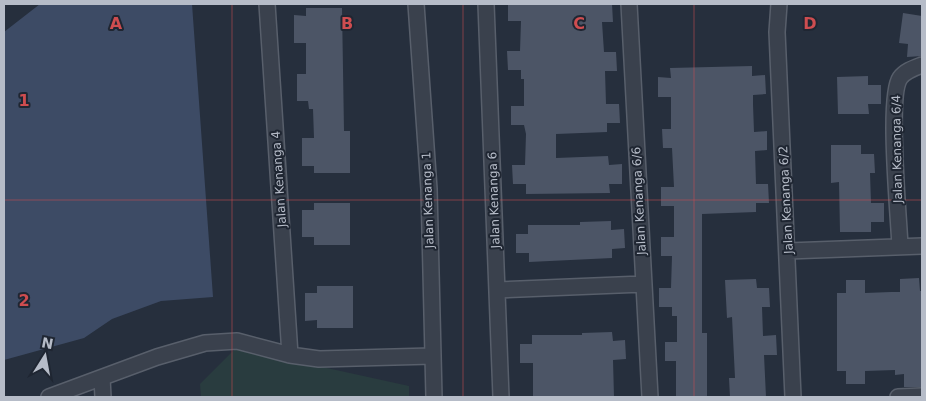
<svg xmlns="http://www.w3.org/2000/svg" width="926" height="401" font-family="'DejaVu Sans',sans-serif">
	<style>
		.green { fill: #293c3f }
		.water { fill: #3d4b65 }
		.building { fill: #4c5566 }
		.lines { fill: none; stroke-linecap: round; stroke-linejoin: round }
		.minor-casing { stroke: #585f6b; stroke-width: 18 }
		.minor { stroke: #3a414d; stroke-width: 15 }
		.grid { fill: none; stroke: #ce4d50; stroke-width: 1; stroke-opacity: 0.55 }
		.labels { text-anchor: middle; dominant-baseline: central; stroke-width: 4; stroke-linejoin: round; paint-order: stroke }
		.street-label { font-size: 12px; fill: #b6bcc8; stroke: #1f2632 }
		.grid-label { font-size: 16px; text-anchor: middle; font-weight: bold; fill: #ce4d50; stroke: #1f2632; stroke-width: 4; stroke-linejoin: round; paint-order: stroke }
	</style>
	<rect width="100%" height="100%" fill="#262f3d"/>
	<path class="green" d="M 236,348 L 409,386 L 409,397 L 201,397 L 200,384 Z"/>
	<path class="water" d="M 40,4 L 192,4 L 213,297 L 161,301 L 112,319 L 84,338 L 4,360 L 4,32 Z"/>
	<path class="building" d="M 508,4 L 612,4 L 613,22 L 602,22 L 604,52 L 616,52 L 617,71 L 605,71 L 606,104 L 619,104 L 620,123 L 607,123 L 607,132 L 556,134 L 556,158 L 608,156 L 609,165 L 622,164 L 622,184 L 609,184 L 610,193 L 526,194 L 526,184 L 513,184 L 512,165 L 525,165 L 526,134 L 524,125 L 511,125 L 511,106 L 524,106 L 524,79 L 521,79 L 521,70 L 508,70 L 507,51 L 520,51 L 521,21 L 508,21 Z
		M 306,8 L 342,8 L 344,131 L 350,131 L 350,173 L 314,173 L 314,166 L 302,166 L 302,138 L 314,138 L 313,109 L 309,109 L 308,101 L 297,101 L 297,74 L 306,74 L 306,43 L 294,43 L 294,15 L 306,16 Z
		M 903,13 L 922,16 L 922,56 L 907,57 L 908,44 L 899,43 Z
		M 752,66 L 752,76 L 765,75 L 766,94 L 753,95 L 753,104 L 754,132 L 767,131 L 767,150 L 755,151 L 756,184 L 768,184 L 769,203 L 756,203 L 756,212 L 702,214 L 702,333 L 707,333 L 707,397 L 676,397 L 676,361 L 665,361 L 665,342 L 677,342 L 677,316 L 672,316 L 672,307 L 659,307 L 659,288 L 671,288 L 672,256 L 661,256 L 661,237 L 674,237 L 674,206 L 661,206 L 661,187 L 674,187 L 672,148 L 663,148 L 662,129 L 671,129 L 671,97 L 658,97 L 658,77 L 671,78 L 670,68 Z
		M 868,76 L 868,85 L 881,85 L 881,104 L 868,104 L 869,114 L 838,114 L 837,77 Z
		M 831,145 L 861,145 L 861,154 L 874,154 L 875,173 L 870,173 L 871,203 L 884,203 L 884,222 L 871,222 L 871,232 L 840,232 L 839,182 L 831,183 Z
		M 314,203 L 350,203 L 350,245 L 314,245 L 314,237 L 302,237 L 302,210 L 314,210 Z
		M 611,221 L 611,230 L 624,229 L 625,248 L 612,249 L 612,258 L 529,262 L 529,253 L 516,253 L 516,234 L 528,234 L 528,225 L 580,225 L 580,222 Z
		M 919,278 L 920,291 L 922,291 L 922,387 L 904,387 L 904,374 L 895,375 L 895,370 L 865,371 L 865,384 L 846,384 L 846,371 L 837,371 L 837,293 L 846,293 L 846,280 L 865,280 L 865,293 L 891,292 L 900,292 L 900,279 Z
		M 756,279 L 757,288 L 769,288 L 770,307 L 762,307 L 763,336 L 776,335 L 777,355 L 764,355 L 766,397 L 730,397 L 729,378 L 735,378 L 732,317 L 727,318 L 725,280 Z
		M 317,286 L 353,286 L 353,328 L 317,328 L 317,320 L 305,321 L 305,293 L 317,293 Z
		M 612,332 L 613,341 L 625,340 L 626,359 L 613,360 L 614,397 L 533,397 L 533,363 L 520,363 L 520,344 L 532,344 L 532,335 L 582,335 L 582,333 Z"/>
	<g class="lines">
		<defs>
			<path id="minor" d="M 267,4 L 290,355
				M 416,4 L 429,189 L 434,397
				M 486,4 L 501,397
				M 629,4 L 650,397
				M 779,4 L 777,32 L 793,397
				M 900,247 C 899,218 887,97 900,78 C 905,71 914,68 922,65
				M 788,251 L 922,246
				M 497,290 L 643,284
				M 102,378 L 103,397
				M 49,397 L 157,357 L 205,343 L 237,341 L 290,355 L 319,359 L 432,356
				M 898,397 L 922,396"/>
		</defs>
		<use href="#minor" class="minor-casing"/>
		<use href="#minor" class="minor"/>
	</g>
	<path class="grid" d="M 232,4 L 232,397M 463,4 L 463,397M 694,4 L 694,397M 4,200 L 922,200"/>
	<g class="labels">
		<g class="street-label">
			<text transform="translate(897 149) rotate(-91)">Jalan Kenanga 6/4</text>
			<text transform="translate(279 179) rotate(-94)">Jalan Kenanga 4</text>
			<text transform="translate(428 200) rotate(-92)">Jalan Kenanga 1</text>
			<text transform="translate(494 200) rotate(-92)">Jalan Kenanga 6</text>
			<text transform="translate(786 200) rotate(-93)">Jalan Kenanga 6/2</text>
			<text transform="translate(639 201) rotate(-93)">Jalan Kenanga 6/6</text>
		</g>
	</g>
	<g class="grid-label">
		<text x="116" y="29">A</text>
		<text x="347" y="29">B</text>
		<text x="579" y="29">C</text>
		<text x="810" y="29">D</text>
		<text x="24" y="106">1</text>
		<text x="24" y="306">2</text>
	</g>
	<rect width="926" height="401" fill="none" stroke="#b6bcc8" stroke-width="10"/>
	<g transform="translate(45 356) rotate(11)" stroke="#1f2632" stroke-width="4" paint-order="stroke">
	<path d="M0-4L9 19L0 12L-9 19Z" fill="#b6bcc8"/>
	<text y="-8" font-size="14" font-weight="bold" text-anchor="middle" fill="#b6bcc8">N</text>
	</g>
</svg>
